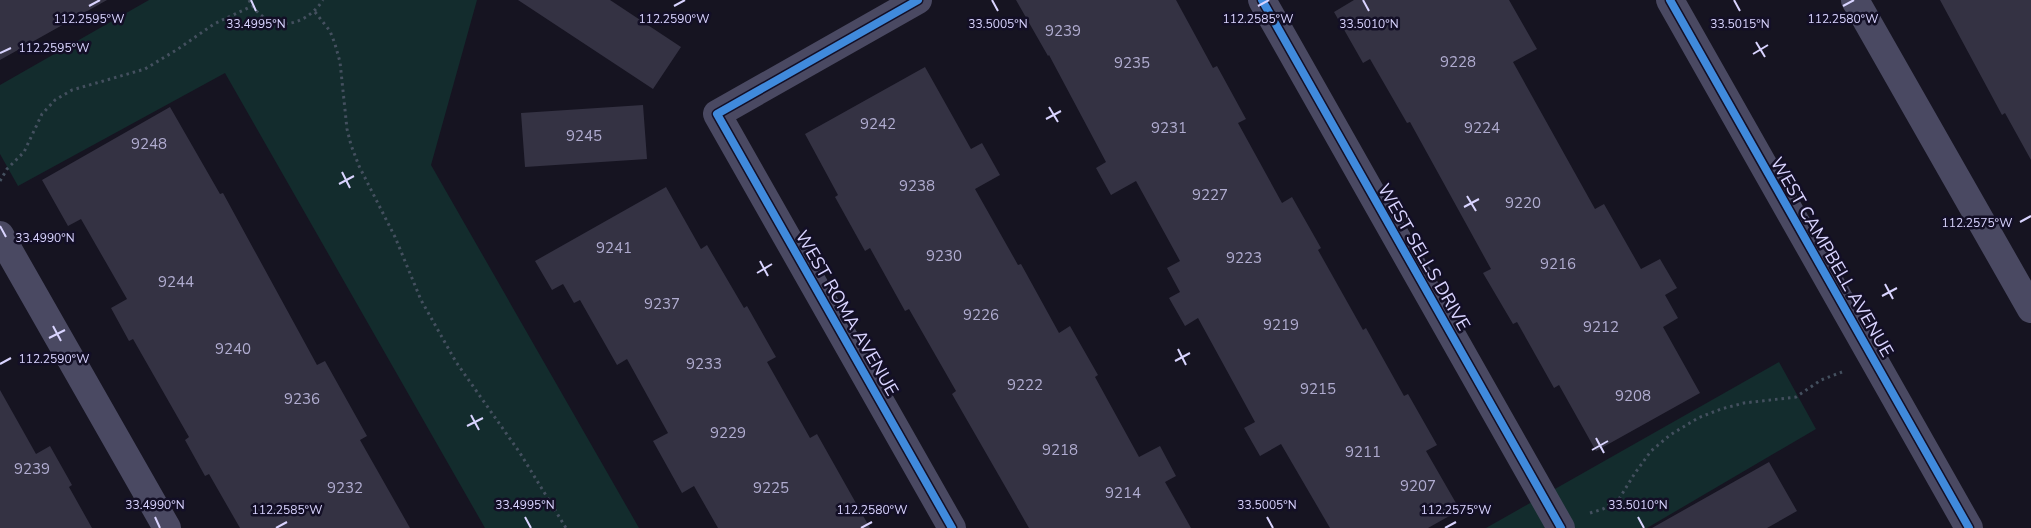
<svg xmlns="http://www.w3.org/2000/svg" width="2031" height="528" font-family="'Nunito Sans',sans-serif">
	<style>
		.green { fill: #132c2d }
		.building { fill: #343243 }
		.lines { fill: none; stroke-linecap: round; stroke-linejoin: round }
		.path { stroke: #44505f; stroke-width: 3; stroke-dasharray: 2.5 4; stroke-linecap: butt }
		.street { stroke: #4a4962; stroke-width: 28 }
		.cycleway-casing { stroke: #130f26; stroke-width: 11 }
		.cycleway { stroke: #408adc; stroke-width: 8 }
		.ticks { fill: none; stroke: #d9d4ff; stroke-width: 2 }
		.labels { text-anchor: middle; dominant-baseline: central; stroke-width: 5; stroke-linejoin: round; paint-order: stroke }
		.number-label { font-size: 15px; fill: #b0acd0 }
		.street-label { font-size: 18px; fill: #d9d4ff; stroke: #130f26 }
		.ticks-label { font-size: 12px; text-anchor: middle; fill: #d9d4ff; stroke: #130f26; stroke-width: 5; stroke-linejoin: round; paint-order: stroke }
	</style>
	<rect width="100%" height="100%" fill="#161421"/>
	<path class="green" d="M 149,0 L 477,0 L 431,165 L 639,528 L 485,528 L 225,73 L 18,186 L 0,154 L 0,85 Z
		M 1779,362 L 1816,429 L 1647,528 L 1486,528 Z"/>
	<path class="building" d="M 0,0 L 107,0 L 0,60 Z
		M 518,0 L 610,0 L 681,47 L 653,89 Z
		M 1016,0 L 1176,0 L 1213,68 L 1217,66 L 1246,119 L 1238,123 L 1282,203 L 1292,197 L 1321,248 L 1318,250 L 1363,330 L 1366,328 L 1404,396 L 1408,394 L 1437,445 L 1426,451 L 1460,510 L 1428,528 L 1330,528 L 1281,444 L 1260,456 L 1244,428 L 1255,422 L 1198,318 L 1185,326 L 1169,298 L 1180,292 L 1167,268 L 1180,261 L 1136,181 L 1111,195 L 1096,168 L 1106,162 L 1049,55 L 1048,56 Z
		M 1354,0 L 1509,0 L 1537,49 L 1513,62 L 1595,209 L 1604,204 L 1641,269 L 1660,259 L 1677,288 L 1665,295 L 1678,318 L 1663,327 L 1700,393 L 1596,451 L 1559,385 L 1554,388 L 1517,322 L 1513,324 L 1483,273 L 1491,269 L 1410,122 L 1407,123 L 1370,59 L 1363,63 L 1334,12 Z
		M 1940,0 L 2031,0 L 2031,160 L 2005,113 L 2002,115 Z
		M 925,67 L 971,149 L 982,143 L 1000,175 L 975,189 L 1018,265 L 1021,264 L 1059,333 L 1070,326 L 1098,375 L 1095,377 L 1139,457 L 1160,446 L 1176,476 L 1165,482 L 1191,528 L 1029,528 L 952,394 L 956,391 L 909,309 L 905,311 L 870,248 L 865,251 L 835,197 L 838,195 L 805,134 Z
		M 643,105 L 647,159 L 525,167 L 521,113 Z
		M 170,107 L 220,194 L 223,193 L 317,365 L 325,361 L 367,436 L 360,440 L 410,528 L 240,528 L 209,474 L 205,476 L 185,440 L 189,437 L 133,339 L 129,341 L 111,308 L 127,299 L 81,219 L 68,226 L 42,180 Z
		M 666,187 L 701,249 L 707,245 L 744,308 L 747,306 L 776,357 L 767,362 L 810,438 L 817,434 L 870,528 L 718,528 L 694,486 L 682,493 L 653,441 L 668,433 L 627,359 L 617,365 L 580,300 L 574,303 L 563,284 L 552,290 L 535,261 Z
		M 0,390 L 36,454 L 50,446 L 72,485 L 69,487 L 92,528 L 0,528 Z
		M 1769,462 L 1797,511 L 1767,528 L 1652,528 Z"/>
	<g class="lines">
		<path class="path" d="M 249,0 C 267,34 304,29 323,0
			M 315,12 L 330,31 L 335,44 L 340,62 L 347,129 L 351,145 L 359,166 L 395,237 L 421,300 L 456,362 L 520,453 L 566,528
			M 0,181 L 7,169 L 24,152 L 42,114 L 55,100 L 72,90 L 145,69 L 178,49 L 214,24 L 252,6
			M 1590,513 L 1603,509 L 1619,499 L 1635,473 L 1651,451 L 1670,435 L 1698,418 L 1721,409 L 1744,403 L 1796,397 L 1821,380 L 1842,372"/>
		<path class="street" d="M 918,0 L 717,114 L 952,528
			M 1262,0 L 1561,528
			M 1670,0 L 1969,528
			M 1855,0 L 2031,309
			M 0,235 L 167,528"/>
		<defs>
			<path id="cycleway" d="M 918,0 L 717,114 L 952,528
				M 1262,0 L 1561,528
				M 1670,0 L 1969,528"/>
		</defs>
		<use href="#cycleway" class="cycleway-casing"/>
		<use href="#cycleway" class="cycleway"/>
	</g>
	<path class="ticks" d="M 251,0 L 256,11M 992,0 L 998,11M 1363,0 L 1369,11M 1734,0 L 1740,11M 89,6 L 100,0M 674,6 L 685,0M 1258,6 L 1269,0M 1843,6 L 1854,0M 1756,42 L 1765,57M 0,53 L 11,48M 1753,54 L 1768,45M 1049,107 L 1058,122M 1046,119 L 1061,111M 342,172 L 350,188M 339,184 L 354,176M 1467,196 L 1476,211M 1464,207 L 1479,199M 2020,222 L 2031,216M 0,226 L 6,237M 760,261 L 768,276M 757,273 L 772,264M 1885,284 L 1893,299M 1882,296 L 1897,288M 53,326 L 61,341M 49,338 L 65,330M 1178,349 L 1186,365M 1175,361 L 1190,353M 0,364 L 11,358M 471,415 L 479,430M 467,426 L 483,418M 1596,438 L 1604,453M 1592,450 L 1608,441M 155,517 L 160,528M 525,517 L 531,528M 1267,517 L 1273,528M 1638,517 L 1644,528M 276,528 L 287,522M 861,528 L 872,522M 1445,528 L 1456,522"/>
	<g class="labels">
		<g class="number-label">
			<text x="1063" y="31">9239</text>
			<text x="1458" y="62">9228</text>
			<text x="1132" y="63">9235</text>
			<text x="878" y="124">9242</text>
			<text x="1169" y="128">9231</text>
			<text x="1482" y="128">9224</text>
			<text x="584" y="136">9245</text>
			<text x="149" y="144">9248</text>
			<text x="917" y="186">9238</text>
			<text x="1210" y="195">9227</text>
			<text x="1523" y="203">9220</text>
			<text x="614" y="248">9241</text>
			<text x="944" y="256">9230</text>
			<text x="1244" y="258">9223</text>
			<text x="1558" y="264">9216</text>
			<text x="176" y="282">9244</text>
			<text x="662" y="304">9237</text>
			<text x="981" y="315">9226</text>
			<text x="1281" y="325">9219</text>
			<text x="1601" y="327">9212</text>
			<text x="233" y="349">9240</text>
			<text x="704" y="364">9233</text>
			<text x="1025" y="385">9222</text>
			<text x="1318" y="389">9215</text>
			<text x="1633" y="396">9208</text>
			<text x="302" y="399">9236</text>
			<text x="728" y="433">9229</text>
			<text x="1060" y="450">9218</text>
			<text x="1363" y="452">9211</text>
			<text x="32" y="469">9239</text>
			<text x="1418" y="486">9207</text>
			<text x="345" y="488">9232</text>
			<text x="771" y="488">9225</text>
			<text x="1123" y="493">9214</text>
		</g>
		<g class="street-label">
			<text transform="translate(1424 257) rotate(60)">WEST SELLS DRIVE</text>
			<text transform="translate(1832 257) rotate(60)">WEST CAMPBELL AVENUE</text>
			<text transform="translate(847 313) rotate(60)">WEST ROMA AVENUE</text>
		</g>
	</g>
	<g class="ticks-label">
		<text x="89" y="23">112.2595°W</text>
		<text x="674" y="23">112.2590°W</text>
		<text x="1258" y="23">112.2585°W</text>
		<text x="1843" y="23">112.2580°W</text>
		<text x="256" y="28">33.4995°N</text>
		<text x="998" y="28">33.5005°N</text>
		<text x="1369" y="28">33.5010°N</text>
		<text x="1740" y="28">33.5015°N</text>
		<text x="54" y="52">112.2595°W</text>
		<text x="1977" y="227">112.2575°W</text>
		<text x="45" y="242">33.4990°N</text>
		<text x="54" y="363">112.2590°W</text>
		<text x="155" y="509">33.4990°N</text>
		<text x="525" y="509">33.4995°N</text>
		<text x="1267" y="509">33.5005°N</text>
		<text x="1638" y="509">33.5010°N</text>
		<text x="287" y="514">112.2585°W</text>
		<text x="872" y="514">112.2580°W</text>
		<text x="1456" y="514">112.2575°W</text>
	</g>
</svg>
